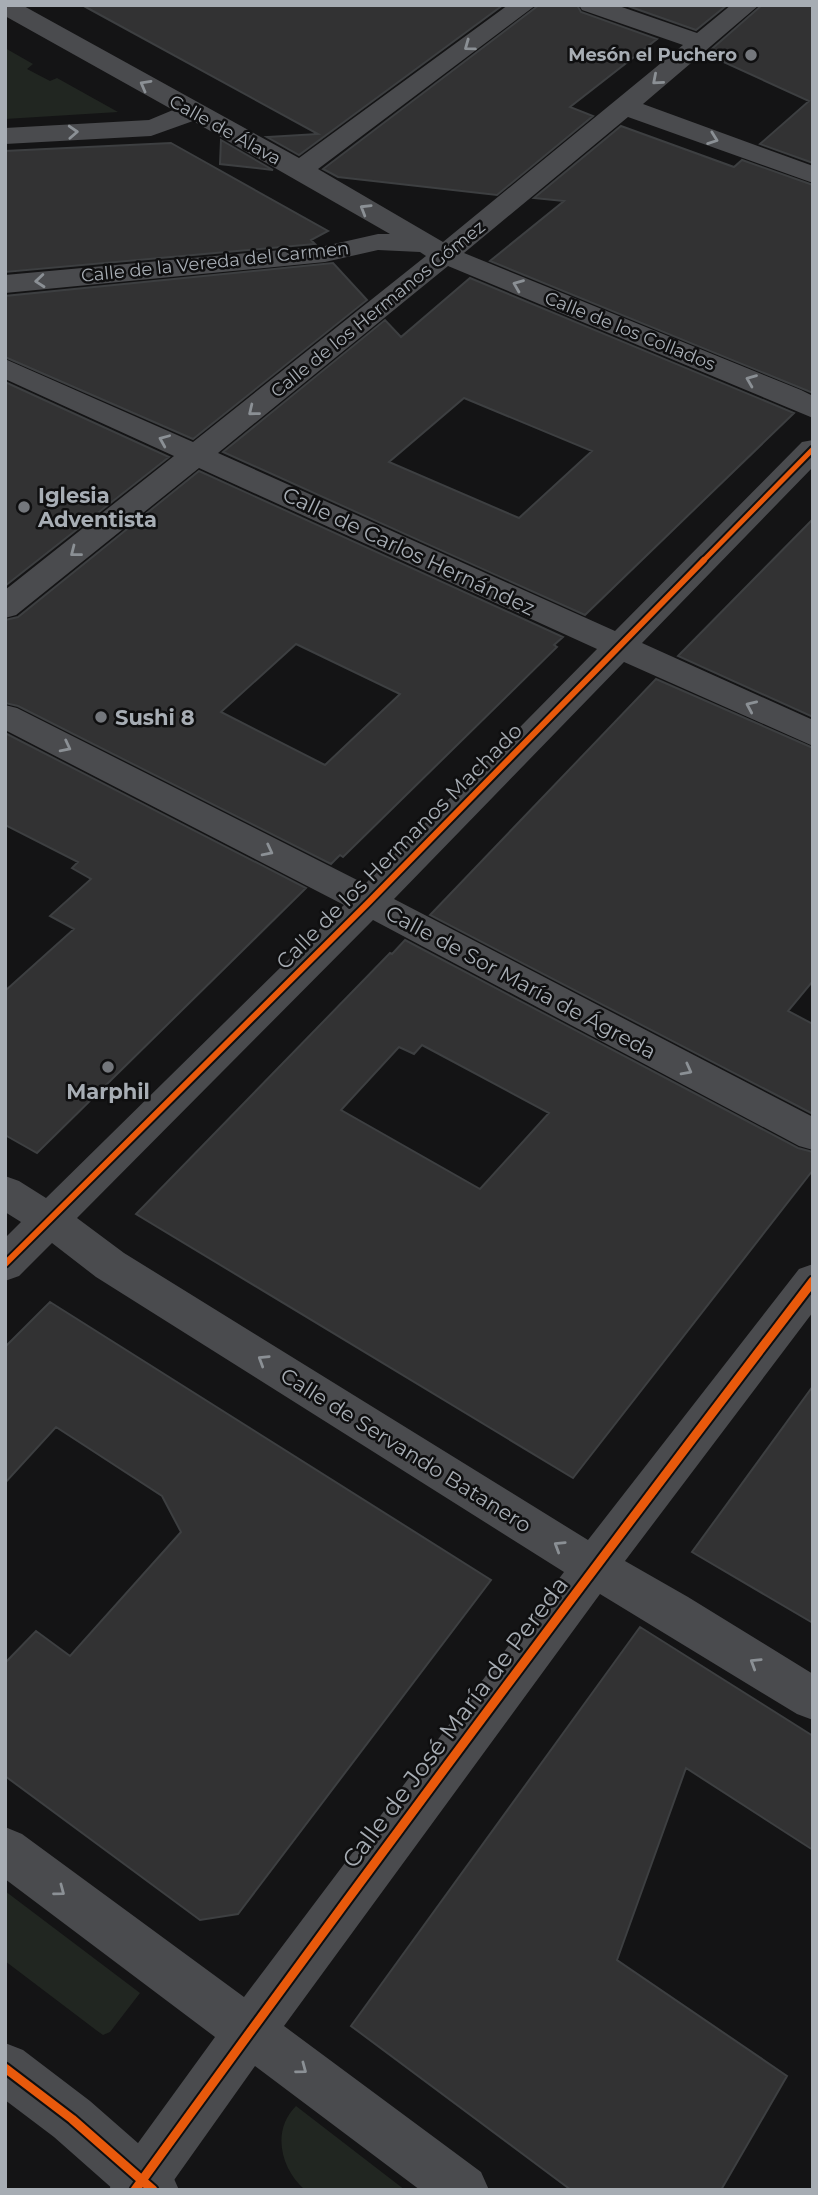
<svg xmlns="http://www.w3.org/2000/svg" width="818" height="2195" font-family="Montserrat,sans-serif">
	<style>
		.green { fill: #212621 }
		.building { fill: #323233; stroke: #3d3f41; stroke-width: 2; fill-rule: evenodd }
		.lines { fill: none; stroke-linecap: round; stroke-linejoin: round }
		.minor { fill: #4a4b4e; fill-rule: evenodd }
		.tertiary { fill: #4a4b4e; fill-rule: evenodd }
		.cycleway-far2-casing { stroke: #0f0f10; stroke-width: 9 }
		.cycleway-far1-casing { stroke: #0f0f10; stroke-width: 10 }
		.cycleway-casing { stroke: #0f0f10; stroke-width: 13 }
		.cycleway-far2 { stroke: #e8590c; stroke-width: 5 }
		.cycleway-far1 { stroke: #e8590c; stroke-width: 6 }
		.cycleway { stroke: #e8590c; stroke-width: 9 }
		.oneway { stroke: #8b9095 }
		.poi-dot { fill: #74777c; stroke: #0f0f10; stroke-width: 2.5 }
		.labels { text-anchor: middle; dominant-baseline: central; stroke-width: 5; stroke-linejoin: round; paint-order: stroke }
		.far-poi-label { font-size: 18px; font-weight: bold; fill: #a7adb4; stroke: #0f0f10; text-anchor: end }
		.far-street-label { font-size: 18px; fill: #a7adb4; stroke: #0f0f10 }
		.poi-label { font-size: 21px; font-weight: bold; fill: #a7adb4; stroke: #0f0f10; text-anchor: start }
		.street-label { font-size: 21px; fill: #a7adb4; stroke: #0f0f10 }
		.near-street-label { font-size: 24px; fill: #a7adb4; stroke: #0f0f10 }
	</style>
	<rect width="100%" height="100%" fill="#141415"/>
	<path class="green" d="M 5,48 L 33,64 L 27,69 L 50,81 L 57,78 L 118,112 L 5,119 Z
		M 5,1891 L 140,1993 L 110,2032 L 103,2035 L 96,2030 L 5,1961 Z
		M 296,2106 L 405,2190 L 305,2190 C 281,2169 271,2131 296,2106 Z"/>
	<path class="building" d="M 82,5 L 503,5 L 299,155 L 267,137 L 318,134 Z
		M 539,5 L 577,5 L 581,12 L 657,39 L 570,107 L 593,116 L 497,195 L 338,177 L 323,169 Z
		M 625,5 L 727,5 L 696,30 Z
		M 762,5 L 813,5 L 813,163 L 760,144 L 809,101 L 706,54 Z
		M 621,126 L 734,167 L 742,160 L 813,185 L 813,393 L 490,261 L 564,201 L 534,198 Z
		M 221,140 L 273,170 L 220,164 Z
		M 171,143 L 328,231 L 311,240 L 315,244 L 5,272 L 5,151 Z
		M 333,263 L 367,300 L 193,439 L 5,357 L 5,296 Z
		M 470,278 L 794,413 L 585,615 L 223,452 L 385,320 L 401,337 ZM 464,398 L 592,451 L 519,518 L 389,462 Z
		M 5,382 L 169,457 L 5,586 Z
		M 199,471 L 563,637 L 554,645 L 557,647 L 343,857 L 340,855 L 331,864 L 18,706 L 5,703 L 5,620 L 18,617 ZM 296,644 L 400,694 L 325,765 L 221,712 Z
		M 813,519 L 813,717 L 678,656 Z
		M 656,679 L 813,748 L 813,981 L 788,1011 L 813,1024 L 813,1114 L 430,915 Z
		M 5,733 L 306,888 L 37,1153 L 5,1135 L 5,991 L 74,929 L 50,916 L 91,879 L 72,868 L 78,862 L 5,825 Z
		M 405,940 L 798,1148 L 813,1152 L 813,1170 L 573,1478 L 136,1214 L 390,953 L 392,954 ZM 422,1045 L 549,1113 L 480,1189 L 341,1110 L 399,1047 L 414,1054 Z
		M 50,1302 L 491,1580 L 238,1914 L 200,1920 L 5,1776 L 5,1663 L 36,1631 L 70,1656 L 181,1532 L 162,1496 L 56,1427 L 5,1483 L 5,1347 Z
		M 813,1386 L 813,1623 L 692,1552 Z
		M 640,1627 L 813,1736 L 813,1850 L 686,1768 L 617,1960 L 787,2076 L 721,2190 L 571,2190 L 351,2026 Z"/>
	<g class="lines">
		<path class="minor" d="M 5,5 L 22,5 L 299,158 L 508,5 L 536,5 L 318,169 L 443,242 L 683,45 L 582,10 L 579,5 L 616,5 L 697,33 L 731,5 L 759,5 L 643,104 L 813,166 L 813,183 L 628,117 L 464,253 L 801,390 L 813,396 L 813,418 L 448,266 L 218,453 L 615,631 L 802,442 L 813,440 L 813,467 L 642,643 L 813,720 L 813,746 L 624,662 L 394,899 L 813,1117 L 813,1150 L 799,1146 L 373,920 L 77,1218 L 124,1253 L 588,1540 L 799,1269 L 813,1264 L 813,1312 L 625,1561 L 688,1597 L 813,1674 L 813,1720 L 797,1714 L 600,1594 L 284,2026 L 481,2172 L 489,2190 L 420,2190 L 255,2066 L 167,2190 L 109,2190 L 117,2172 L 215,2037 L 5,1879 L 5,1827 L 22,1834 L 244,1997 L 564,1572 L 96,1277 L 52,1243 L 19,1276 L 5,1281 L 5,1238 L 21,1222 L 5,1212 L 5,1176 L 19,1181 L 46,1198 L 344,905 L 5,730 L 5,705 L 17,708 L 365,884 L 597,649 L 199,468 L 16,615 L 5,618 L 5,590 L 174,456 L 5,379 L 5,359 L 193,442 L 426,256 L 420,252 L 378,250 L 325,262 L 5,293 L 5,275 L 325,246 L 378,234 L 390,234 L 193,121 L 151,136 L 5,144 L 5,128 L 149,120 L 173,110 L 5,16 Z"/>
		<path class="tertiary" d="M 5,2043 L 23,2050 L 90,2101 L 171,2172 L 179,2190 L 114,2190 L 54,2137 L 5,2100 Z"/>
		<defs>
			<path id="cycleway-far2" d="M 702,562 L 813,449"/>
			<path id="cycleway-far1" d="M 5,1264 L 369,902 L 704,560"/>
			<path id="cycleway" d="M 5,2068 L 72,2119 L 153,2190
				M 135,2190 C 357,1884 583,1581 813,1281"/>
		</defs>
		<use href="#cycleway-far2" class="cycleway-far2-casing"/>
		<use href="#cycleway-far1" class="cycleway-far1-casing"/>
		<use href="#cycleway" class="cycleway-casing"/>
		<use href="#cycleway-far2" class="cycleway-far2"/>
		<use href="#cycleway-far1" class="cycleway-far1"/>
		<use href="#cycleway" class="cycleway"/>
	</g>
	<defs><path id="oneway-chevron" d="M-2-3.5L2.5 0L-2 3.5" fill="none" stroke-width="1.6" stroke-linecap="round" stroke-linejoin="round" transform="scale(1.75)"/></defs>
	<g class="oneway">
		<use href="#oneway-chevron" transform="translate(469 46) rotate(144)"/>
		<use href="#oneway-chevron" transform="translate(657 80) rotate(139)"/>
		<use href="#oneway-chevron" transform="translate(145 85) rotate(-151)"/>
		<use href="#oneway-chevron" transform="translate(73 132) rotate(-3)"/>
		<use href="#oneway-chevron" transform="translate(713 139) rotate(20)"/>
		<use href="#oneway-chevron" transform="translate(365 209) rotate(-149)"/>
		<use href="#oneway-chevron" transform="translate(40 281) rotate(175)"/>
		<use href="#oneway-chevron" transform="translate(518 285) rotate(-158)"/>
		<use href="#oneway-chevron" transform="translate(751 380) rotate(-158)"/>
		<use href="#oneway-chevron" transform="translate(253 411) rotate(141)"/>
		<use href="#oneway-chevron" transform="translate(164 440) rotate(-157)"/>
		<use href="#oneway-chevron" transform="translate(75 552) rotate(142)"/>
		<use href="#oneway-chevron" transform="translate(751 706) rotate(-156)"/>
		<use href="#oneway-chevron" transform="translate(66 747) rotate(27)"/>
		<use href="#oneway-chevron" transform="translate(268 851) rotate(27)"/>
		<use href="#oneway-chevron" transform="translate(687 1070) rotate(28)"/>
		<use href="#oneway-chevron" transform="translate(263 1360) rotate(-148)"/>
		<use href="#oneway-chevron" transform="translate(559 1546) rotate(-148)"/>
		<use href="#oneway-chevron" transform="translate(755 1663) rotate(-148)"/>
		<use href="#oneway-chevron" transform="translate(60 1891) rotate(37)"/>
		<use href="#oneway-chevron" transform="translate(302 2069) rotate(37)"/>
	</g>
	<g class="poi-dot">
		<circle cx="751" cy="55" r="7"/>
		<circle cx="24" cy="507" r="7"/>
		<circle cx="101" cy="717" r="7"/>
		<circle cx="108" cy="1067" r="7"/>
	</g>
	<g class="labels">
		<g class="far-poi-label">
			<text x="737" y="55">Mesón el Puchero</text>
		</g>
		<g class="far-street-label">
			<text transform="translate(225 130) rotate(29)">Calle de Álava</text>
			<text transform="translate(215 262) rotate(-6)">Calle de la Vereda del Carmen</text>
			<text transform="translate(378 309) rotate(-39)">Calle de los Hermanos Gómez</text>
			<text transform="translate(630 331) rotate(22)">Calle de los Collados</text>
		</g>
		<g class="poi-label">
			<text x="38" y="495">Iglesia<tspan x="38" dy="24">Adventista</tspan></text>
			<text x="115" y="717">Sushi 8</text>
			<text x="108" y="1091" text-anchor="middle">Marphil</text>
		</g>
		<g class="street-label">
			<text transform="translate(409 551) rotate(25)">Calle de Carlos Hernández</text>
			<text transform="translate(399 846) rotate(-45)">Calle de los Hermanos Machado</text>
			<text transform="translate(521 982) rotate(28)">Calle de Sor María de Ágreda</text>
			<text transform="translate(406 1450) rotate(32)">Calle de Servando Batanero</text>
		</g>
		<g class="near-street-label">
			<text transform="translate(455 1722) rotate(-53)">Calle de José María de Pereda</text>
		</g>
	</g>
	<rect width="818" height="2195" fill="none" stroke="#a7adb4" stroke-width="14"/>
</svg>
